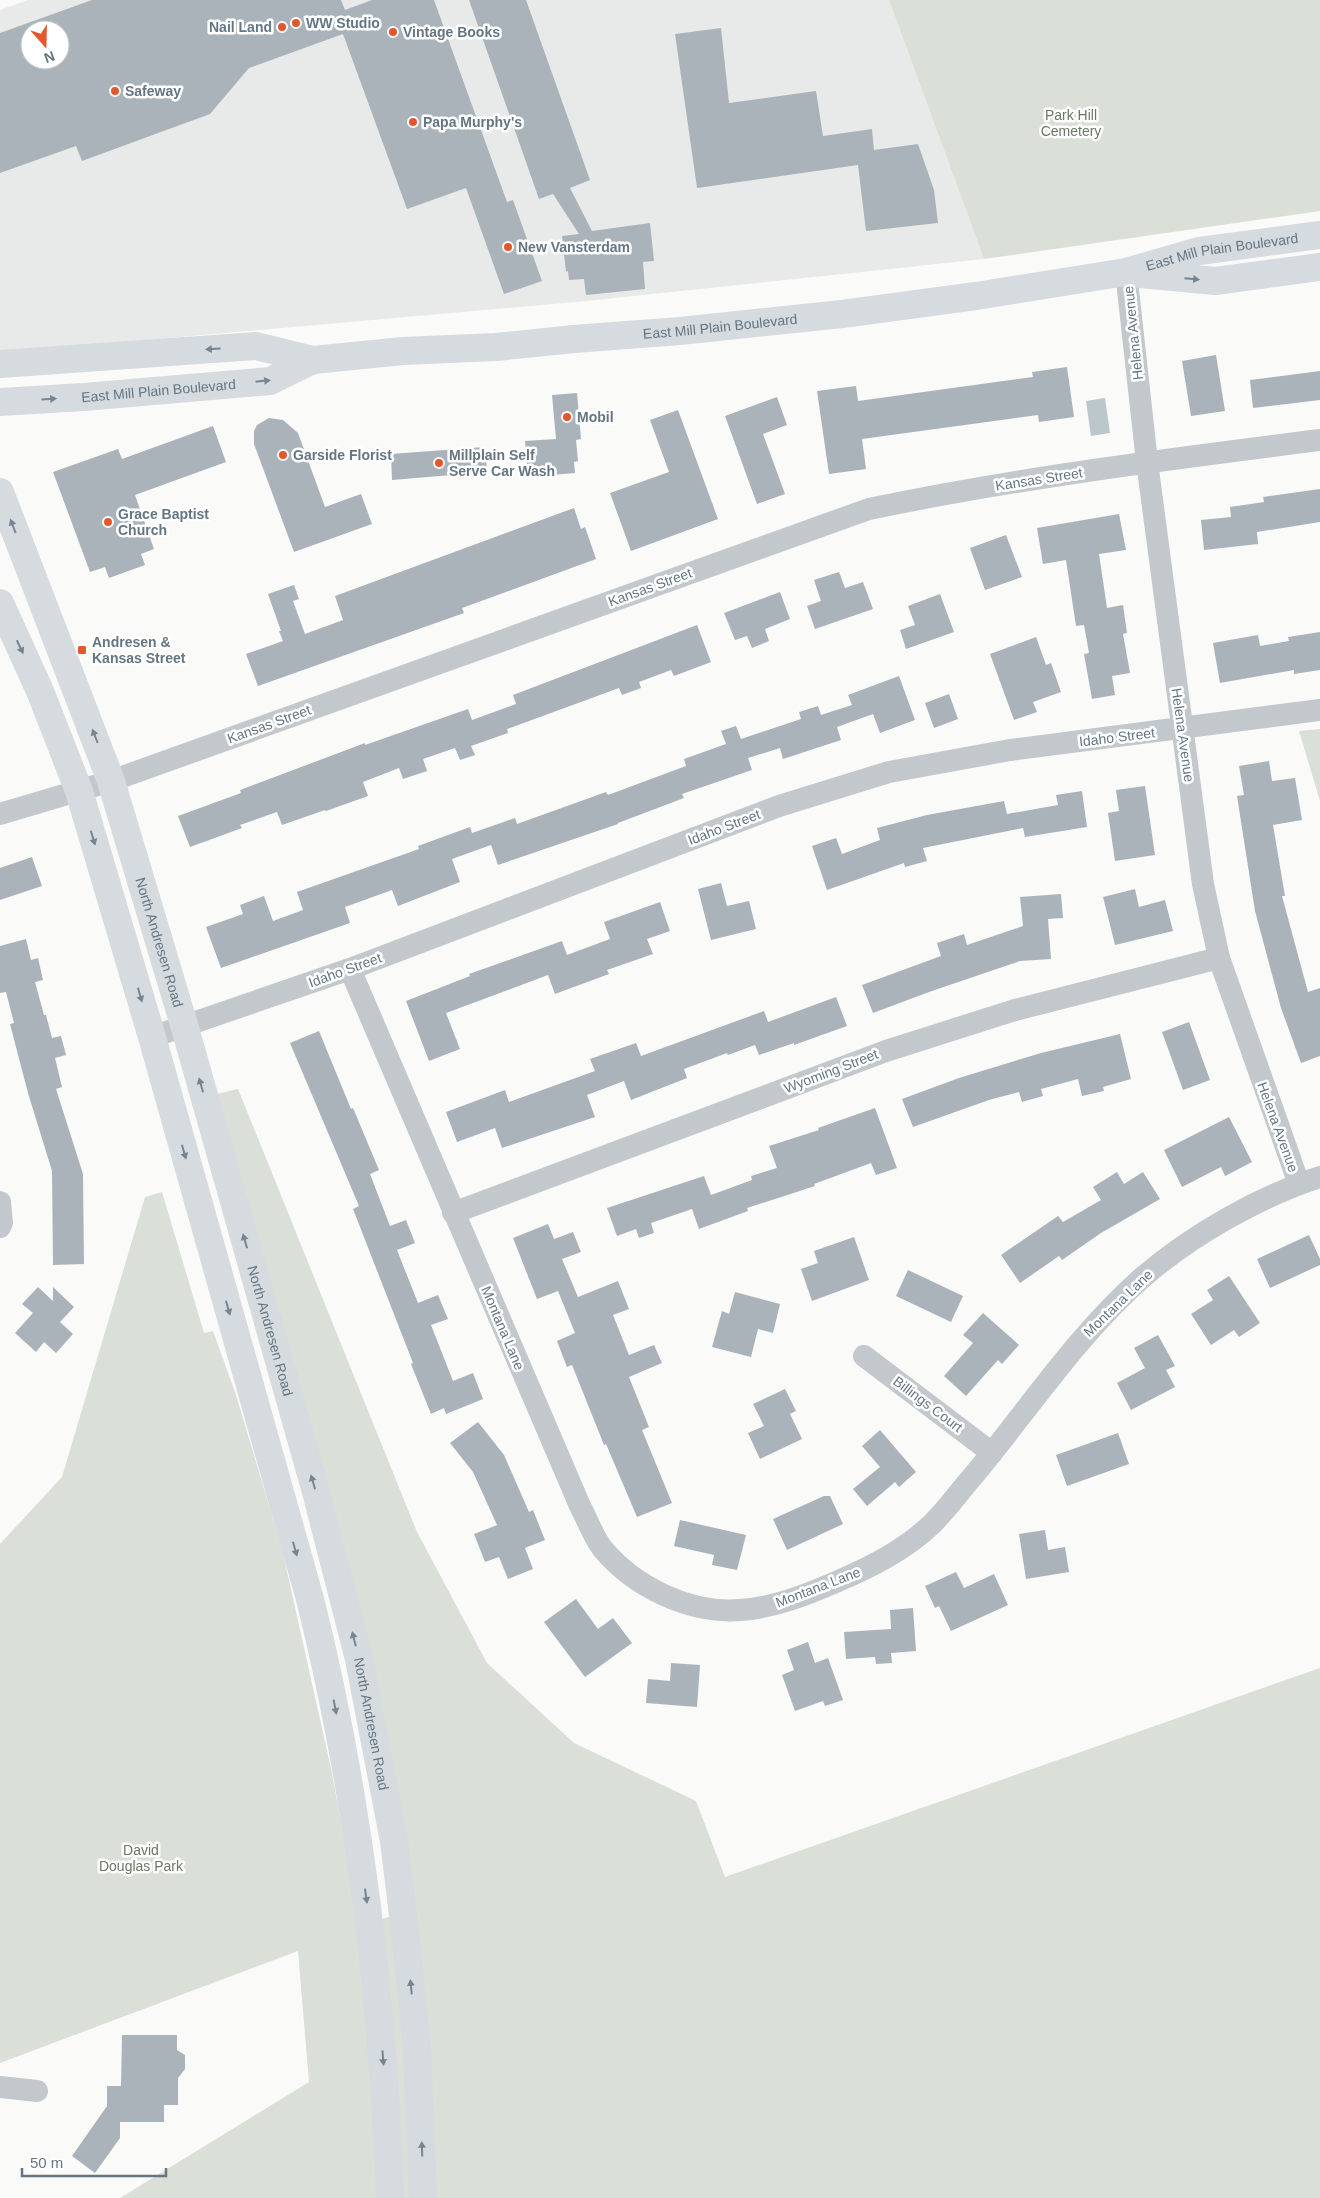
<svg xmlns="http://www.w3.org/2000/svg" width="1320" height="2198" font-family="Helvetica,sans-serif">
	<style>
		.built { fill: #e8e9e9; fill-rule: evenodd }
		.green { fill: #dadfd7 }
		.water { fill: #bbc7cb }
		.building { fill: #aab3b9; fill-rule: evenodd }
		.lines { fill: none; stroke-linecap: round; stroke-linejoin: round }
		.minor { stroke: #c3c8cc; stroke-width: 22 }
		.major { stroke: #d6dbdf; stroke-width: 28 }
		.oneway { fill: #768591 }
		.poi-dot { fill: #e4572e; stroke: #fff; stroke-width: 2 }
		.labels { text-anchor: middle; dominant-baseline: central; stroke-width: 5; stroke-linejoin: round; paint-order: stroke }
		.poi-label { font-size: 14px; font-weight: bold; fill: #657683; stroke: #fff; text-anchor: start }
		.park-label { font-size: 14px; fill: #687a64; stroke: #fff }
		.street-label { font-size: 14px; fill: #657683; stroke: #fff }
	</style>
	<rect width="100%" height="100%" fill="#fafaf8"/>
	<path class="built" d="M 28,0 L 889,0 L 984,259 L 586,301 L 0,353 L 0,10 ZM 30,30 L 60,30 L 60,60 L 30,60 Z"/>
	<path class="green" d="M 889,0 L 1320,0 L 1320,211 L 984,259 Z
		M 1320,729 L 1320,801 L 1299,731 Z
		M 238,1089 L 417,1532 L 487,1663 L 574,1743 L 696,1801 L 725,1877 L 1320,1668 L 1320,2198 L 120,2198 L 309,2082 L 298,1951 L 0,2063 L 0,1544 L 62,1477 L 145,1197 L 162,1192 L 204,1333 L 213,1331 L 236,1395 L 282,1549 L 332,1773 L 360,1927 L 413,1908 L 217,1094 Z"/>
	<path class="water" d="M 1105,398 L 1110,433 L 1091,436 L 1086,401 Z"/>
	<path class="building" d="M 92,0 L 341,0 L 345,10 L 372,0 L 434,0 L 507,202 L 513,200 L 542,281 L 504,294 L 466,188 L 407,209 L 343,34 L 249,68 L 210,114 L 82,161 L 76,146 L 0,173 L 0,33 ZM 30,30 L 60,30 L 60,60 L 30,60 Z
		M 469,0 L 526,0 L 590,180 L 570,188 L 592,231 L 650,223 L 654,261 L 643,262 L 645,289 L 586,295 L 584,279 L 569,280 L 568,271 L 566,272 L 562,236 L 579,234 L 553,194 L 539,199 Z
		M 721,28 L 729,103 L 816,91 L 823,136 L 872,129 L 874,150 L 918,144 L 934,190 L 938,223 L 866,231 L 858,165 L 697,188 L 675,34 Z
		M 1216,355 L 1225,411 L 1191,416 L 1182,361 Z
		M 1067,367 L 1074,417 L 1039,422 L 1038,415 L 862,439 L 866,469 L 829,474 L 817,391 L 856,386 L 858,401 L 1033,377 L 1032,372 Z
		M 1320,371 L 1320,400 L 1253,408 L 1250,380 Z
		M 577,393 L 581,439 L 576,440 L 578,461 L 574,462 L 575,473 L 528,477 L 525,441 L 556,439 L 552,395 Z
		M 777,397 L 787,425 L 763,434 L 785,494 L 757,504 L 725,416 Z
		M 678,410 L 718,519 L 631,551 L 610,493 L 669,472 L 650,420 Z
		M 269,418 L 283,420 L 298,433 L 325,507 L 361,494 L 372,524 L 294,552 L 254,444 L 254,431 L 257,425 Z
		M 213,426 L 226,462 L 135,495 L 154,549 L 141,554 L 145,565 L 109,578 L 105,567 L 90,572 L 53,472 L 118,449 L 122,459 Z
		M 485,447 L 487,472 L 392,480 L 391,454 Z
		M 1320,489 L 1320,522 L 1257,532 L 1258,544 L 1204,550 L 1201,520 L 1231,517 L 1230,507 L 1264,502 L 1263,497 Z
		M 574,508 L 581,529 L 585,527 L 596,559 L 462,608 L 464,613 L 258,686 L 246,654 L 283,641 L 279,631 L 281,631 L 268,594 L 294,585 L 299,599 L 293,601 L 305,634 L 343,620 L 335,596 Z
		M 1119,514 L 1126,550 L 1099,554 L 1107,608 L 1123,605 L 1127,633 L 1123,634 L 1130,673 L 1112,676 L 1115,695 L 1092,699 L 1084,654 L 1089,653 L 1084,625 L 1076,626 L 1066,560 L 1043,564 L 1037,528 Z
		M 1006,535 L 1022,577 L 985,590 L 970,548 Z
		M 839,572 L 845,588 L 863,582 L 873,609 L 815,629 L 807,606 L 821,601 L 814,580 Z
		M 780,592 L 790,619 L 765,629 L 769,641 L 752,648 L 747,636 L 735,640 L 724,613 Z
		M 940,594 L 954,632 L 906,649 L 900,630 L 915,625 L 908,606 Z
		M 697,625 L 711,662 L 674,676 L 671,670 L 639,682 L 641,688 L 622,695 L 619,688 L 507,729 L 508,733 L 471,746 L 475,755 L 460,760 L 455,748 L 423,759 L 427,771 L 403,779 L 399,768 L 363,782 L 368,796 L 326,811 L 325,810 L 282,825 L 277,812 L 240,825 L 242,828 L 190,847 L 178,816 L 241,793 L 240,790 L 365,743 L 365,745 L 468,709 L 472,720 L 516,704 L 513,695 Z
		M 1320,632 L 1320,670 L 1294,674 L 1294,670 L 1220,683 L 1213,643 L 1258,635 L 1260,646 L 1289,641 L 1288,637 Z
		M 1036,637 L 1046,665 L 1051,663 L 1061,692 L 1033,702 L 1037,712 L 1014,720 L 990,654 Z
		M 899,676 L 915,720 L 880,733 L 873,714 L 837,727 L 841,740 L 783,759 L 780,748 L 748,758 L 752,770 L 682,794 L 684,798 L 618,823 L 618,824 L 498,865 L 491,845 L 452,859 L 460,882 L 398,906 L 392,890 L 345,907 L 350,923 L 221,968 L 206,927 L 243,914 L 240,905 L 264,896 L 273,921 L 303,910 L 297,892 L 419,849 L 418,846 L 470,827 L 472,833 L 515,818 L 517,824 L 606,792 L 608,795 L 686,766 L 684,759 L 726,744 L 721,731 L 736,726 L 741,739 L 801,719 L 799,712 L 818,706 L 821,715 L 852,705 L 848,695 Z
		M 949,694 L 958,719 L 934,728 L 925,703 Z
		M 1269,761 L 1272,781 L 1295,778 L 1302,820 L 1273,825 L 1285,896 L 1282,896 L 1308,992 L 1320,988 L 1320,1056 L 1301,1063 L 1281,1008 L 1255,911 L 1237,796 L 1244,795 L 1239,766 Z
		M 1145,786 L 1155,855 L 1115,861 L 1108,813 L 1119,811 L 1116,790 Z
		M 1082,791 L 1087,827 L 1025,837 L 1023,828 L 923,848 L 927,861 L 905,867 L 904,863 L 827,890 L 812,846 L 836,838 L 842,854 L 880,840 L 877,828 L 927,815 L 1004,801 L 1007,814 L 1058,805 L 1056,795 Z
		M 32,857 L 42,886 L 0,900 L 0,868 Z
		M 721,883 L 727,906 L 749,901 L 756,929 L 711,940 L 698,889 Z
		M 1135,889 L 1139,907 L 1165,900 L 1173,931 L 1115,945 L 1103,897 Z
		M 1061,894 L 1063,918 L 1048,919 L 1051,959 L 1020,961 L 929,992 L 873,1013 L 862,985 L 941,956 L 937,943 L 964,934 L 967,945 L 1023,926 L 1020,897 Z
		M 660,902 L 670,931 L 647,939 L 653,954 L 607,970 L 609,974 L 555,994 L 548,975 L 446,1013 L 460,1049 L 429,1061 L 406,1001 L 470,976 L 469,974 L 562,941 L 567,955 L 610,939 L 604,922 Z
		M 26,939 L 31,960 L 38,958 L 43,980 L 35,982 L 44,1015 L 46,1015 L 52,1038 L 61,1036 L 66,1055 L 55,1058 L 62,1087 L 56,1089 L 83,1174 L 84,1264 L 53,1265 L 52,1171 L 28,1093 L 10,1024 L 14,1023 L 6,992 L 0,993 L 0,946 Z
		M 836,997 L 847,1026 L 794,1045 L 794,1043 L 759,1055 L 755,1045 L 728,1055 L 727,1053 L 684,1069 L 687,1078 L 631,1100 L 624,1081 L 587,1095 L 595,1117 L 502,1148 L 495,1128 L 457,1142 L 446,1112 L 505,1090 L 509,1102 L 595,1071 L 590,1059 L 636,1043 L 641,1056 L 764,1011 L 768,1022 Z
		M 1189,1022 L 1210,1080 L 1183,1090 L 1162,1032 Z
		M 319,1031 L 351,1109 L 353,1108 L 379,1170 L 370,1174 L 390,1226 L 406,1220 L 415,1243 L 397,1250 L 418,1303 L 438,1295 L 448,1319 L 431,1325 L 453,1381 L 473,1373 L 483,1399 L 446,1414 L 444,1408 L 431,1414 L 411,1364 L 413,1363 L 353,1209 L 359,1206 L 290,1043 Z
		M 1120,1034 L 1131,1079 L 1103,1087 L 1104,1091 L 1082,1096 L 1078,1079 L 1041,1089 L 1043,1096 L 1022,1102 L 1019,1092 L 989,1100 L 913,1127 L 902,1099 L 959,1078 L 1041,1053 Z
		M 875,1108 L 897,1168 L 876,1175 L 871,1163 L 814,1184 L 815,1186 L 747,1208 L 748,1211 L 699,1229 L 692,1209 L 651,1223 L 654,1233 L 639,1238 L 636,1229 L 617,1236 L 607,1208 L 704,1176 L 711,1195 L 752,1180 L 751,1176 L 777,1168 L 769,1146 L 819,1130 L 818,1128 Z
		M 1229,1117 L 1252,1162 L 1225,1176 L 1221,1167 L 1182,1187 L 1164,1150 Z
		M 1117,1172 L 1124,1184 L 1143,1172 L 1160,1199 L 1101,1233 L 1062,1260 L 1059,1256 L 1020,1283 L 1001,1255 L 1058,1216 L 1063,1222 L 1101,1200 L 1093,1187 Z
		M 548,1224 L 554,1239 L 573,1232 L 581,1252 L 562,1259 L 578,1297 L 618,1281 L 629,1309 L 613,1315 L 629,1355 L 654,1345 L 662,1363 L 629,1377 L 649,1427 L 642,1430 L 672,1503 L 637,1517 L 606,1444 L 604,1445 L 572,1365 L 567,1367 L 557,1341 L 575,1333 L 558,1291 L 537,1299 L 513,1238 Z
		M 1309,1235 L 1320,1259 L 1320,1265 L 1270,1288 L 1257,1259 Z
		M 854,1237 L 869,1280 L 812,1301 L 801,1269 L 818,1263 L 814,1251 Z
		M 908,1270 L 963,1296 L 951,1322 L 896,1296 Z
		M 1229,1276 L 1260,1323 L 1239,1337 L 1234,1330 L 1211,1345 L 1191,1314 L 1213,1300 L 1207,1290 Z
		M 38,1287 L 53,1301 L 53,1287 L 74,1307 L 60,1322 L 73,1334 L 56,1353 L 44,1342 L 36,1352 L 15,1333 L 33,1313 L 22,1304 Z
		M 735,1292 L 780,1304 L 773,1333 L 758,1329 L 751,1357 L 712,1347 L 722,1311 L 729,1314 Z
		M 983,1313 L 1019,1345 L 1002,1364 L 998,1360 L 966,1396 L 944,1376 L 973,1343 L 963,1335 Z
		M 1158,1335 L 1175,1366 L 1166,1370 L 1175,1387 L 1131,1410 L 1117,1383 L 1145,1368 L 1134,1348 Z
		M 785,1389 L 796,1411 L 790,1414 L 802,1439 L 760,1459 L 748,1433 L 764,1426 L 753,1404 Z
		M 478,1422 L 504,1455 L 529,1512 L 533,1510 L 545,1540 L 525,1548 L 533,1569 L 508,1579 L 499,1557 L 485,1562 L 474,1534 L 497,1525 L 473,1472 L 450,1443 Z
		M 880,1430 L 916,1472 L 899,1487 L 895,1482 L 867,1506 L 853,1489 L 880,1467 L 862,1446 Z
		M 1118,1433 L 1129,1464 L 1067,1486 L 1056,1455 Z
		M 824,1496 L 830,1496 L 843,1524 L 787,1550 L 773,1519 Z
		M 680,1520 L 746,1535 L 737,1570 L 712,1565 L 714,1555 L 674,1546 Z
		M 1045,1530 L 1048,1550 L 1065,1547 L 1069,1572 L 1026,1579 L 1019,1534 Z
		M 956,1572 L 964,1588 L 994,1574 L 1008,1605 L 951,1631 L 939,1606 L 935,1608 L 925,1586 Z
		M 576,1599 L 598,1629 L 613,1618 L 632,1643 L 585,1677 L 544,1622 Z
		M 913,1608 L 916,1651 L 891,1653 L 892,1663 L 876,1664 L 875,1657 L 846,1659 L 844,1632 L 891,1629 L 890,1610 Z
		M 808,1642 L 815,1663 L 828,1658 L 843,1700 L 825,1706 L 823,1701 L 795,1711 L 782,1675 L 794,1670 L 787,1650 Z
		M 671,1663 L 700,1665 L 697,1707 L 646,1703 L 648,1679 L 670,1681 Z
		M 122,2035 L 177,2035 L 177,2050 L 185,2055 L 185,2069 L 178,2078 L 178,2105 L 164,2105 L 164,2122 L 120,2122 L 120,2138 L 95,2173 L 72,2156 L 107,2106 L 107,2086 L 121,2086 Z"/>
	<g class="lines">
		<path class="minor" d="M 1126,272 L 1147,462 L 1203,884 L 1219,958 L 1299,1184
			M 0,814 L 111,781 L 869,509 C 1018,478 1169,459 1320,440
			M 350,969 L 580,1506 C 587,1519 593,1536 602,1548 C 634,1587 690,1614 740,1610 C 773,1608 806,1595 836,1582 C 871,1567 905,1550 933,1523 C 947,1509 960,1491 973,1476 C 1029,1409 1077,1335 1143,1277 C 1192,1235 1258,1197 1320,1177
			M 152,1037 L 350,969 L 779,806 L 889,772 L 1010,750 L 1320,710
			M 0,1202 L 2,1223 L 0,1227
			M 453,1213 L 886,1051 L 1015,1010 L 1219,958
			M 864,1356 L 992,1453
			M 0,2087 L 37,2091"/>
		<g class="major">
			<path d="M 1140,274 L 1215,281 L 1320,267"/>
			<path id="s1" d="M 0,364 L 256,346 L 313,360 L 403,351 L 496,347 L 574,339 L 680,331 L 842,314 L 976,296 L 1126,272 L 1199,251 L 1320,235"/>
			<path id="s2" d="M 0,402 L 84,397 L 270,381 L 313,360"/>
			<path id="s3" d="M 0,492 L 111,781 L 185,1028 L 316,1492 L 359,1659 L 394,1841 L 406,1940 L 417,2048 L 423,2198"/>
			<path d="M 0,603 L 40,691 L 79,791 L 152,1037 L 310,1599 C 359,1795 383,1996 390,2198"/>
		</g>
	</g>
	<defs><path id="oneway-solid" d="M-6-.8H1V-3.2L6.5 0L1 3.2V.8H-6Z" transform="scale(1.25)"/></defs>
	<g class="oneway">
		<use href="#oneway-solid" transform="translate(1192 279) rotate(5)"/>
		<use href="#oneway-solid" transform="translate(213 349) rotate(176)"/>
		<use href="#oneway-solid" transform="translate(263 381) rotate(-6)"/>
		<use href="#oneway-solid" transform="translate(49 399) rotate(-3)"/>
		<use href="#oneway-solid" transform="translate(13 526) rotate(-111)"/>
		<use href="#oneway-solid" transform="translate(20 647) rotate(65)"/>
		<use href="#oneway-solid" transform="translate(95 736) rotate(-111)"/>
		<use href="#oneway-solid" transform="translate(93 838) rotate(73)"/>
		<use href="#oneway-solid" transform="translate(140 995) rotate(74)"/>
		<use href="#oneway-solid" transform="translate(201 1085) rotate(-106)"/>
		<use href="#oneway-solid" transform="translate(184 1152) rotate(74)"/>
		<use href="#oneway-solid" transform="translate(245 1241) rotate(-106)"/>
		<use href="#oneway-solid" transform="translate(228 1308) rotate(74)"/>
		<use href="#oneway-solid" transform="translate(313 1482) rotate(-106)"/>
		<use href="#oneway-solid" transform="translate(295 1549) rotate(74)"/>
		<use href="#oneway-solid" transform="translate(354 1639) rotate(-104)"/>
		<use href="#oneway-solid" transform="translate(335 1707) rotate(79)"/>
		<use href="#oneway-solid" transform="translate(366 1896) rotate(82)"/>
		<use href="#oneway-solid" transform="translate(411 1987) rotate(-96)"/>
		<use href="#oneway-solid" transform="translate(383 2058) rotate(86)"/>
		<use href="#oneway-solid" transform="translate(422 2149) rotate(-92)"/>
	</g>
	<g class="poi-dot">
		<circle cx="296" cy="23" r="5"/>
		<circle cx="282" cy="27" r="5"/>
		<circle cx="393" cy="32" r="5"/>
		<circle cx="115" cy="91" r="5"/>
		<circle cx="413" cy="122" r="5"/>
		<circle cx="508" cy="247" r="5"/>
		<circle cx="567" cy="417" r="5"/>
		<circle cx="283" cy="455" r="5"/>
		<circle cx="439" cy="463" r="5"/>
		<circle cx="108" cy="522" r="5"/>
		<rect x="77" y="645" width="10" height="10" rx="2.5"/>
	</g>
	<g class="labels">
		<g class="poi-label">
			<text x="306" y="23">WW Studio</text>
			<text x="272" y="27" text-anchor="end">Nail Land</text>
			<text x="403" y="32">Vintage Books</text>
			<text x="125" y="91">Safeway</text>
			<text x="423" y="122">Papa Murphy's</text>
			<text x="518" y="247">New Vansterdam</text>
			<text x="577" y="417">Mobil</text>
			<text x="293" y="455">Garside Florist</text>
			<text x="449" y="455">Millplain Self<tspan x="449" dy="16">Serve Car Wash</tspan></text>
			<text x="118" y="514">Grace Baptist<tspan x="118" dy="16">Church</tspan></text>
			<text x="92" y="642">Andresen &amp;<tspan x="92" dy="16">Kansas Street</tspan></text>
		</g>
		<g class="park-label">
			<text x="1071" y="115">Park Hill<tspan x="1071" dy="16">Cemetery</tspan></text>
			<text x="141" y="1850">David<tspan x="141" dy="16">Douglas Park</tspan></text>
		</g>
		<g class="street-label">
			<text stroke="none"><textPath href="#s1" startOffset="1232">East Mill Plain Boulevard</textPath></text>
			<text stroke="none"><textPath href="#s1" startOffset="724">East Mill Plain Boulevard</textPath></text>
			<text transform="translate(1133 333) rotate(-96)">Helena Avenue</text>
			<text stroke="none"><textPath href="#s2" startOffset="159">East Mill Plain Boulevard</textPath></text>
			<text transform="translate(1039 479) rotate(-9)">Kansas Street</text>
			<text transform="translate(650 587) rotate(-20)">Kansas Street</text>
			<text transform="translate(269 724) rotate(-20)">Kansas Street</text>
			<text transform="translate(1183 735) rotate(82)">Helena Avenue</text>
			<text transform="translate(1117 737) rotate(-7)">Idaho Street</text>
			<text transform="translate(724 827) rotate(-21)">Idaho Street</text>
			<text stroke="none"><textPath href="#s3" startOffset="478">North Andresen Road</textPath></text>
			<text transform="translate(345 970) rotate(-20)">Idaho Street</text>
			<text transform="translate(831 1071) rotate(-21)">Wyoming Street</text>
			<text transform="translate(1278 1127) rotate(70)">Helena Avenue</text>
			<text transform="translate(1118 1303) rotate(-44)">Montana Lane</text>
			<text transform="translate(503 1328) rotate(67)">Montana Lane</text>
			<text stroke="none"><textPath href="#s3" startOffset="882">North Andresen Road</textPath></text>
			<text transform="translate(928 1404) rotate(37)">Billings Court</text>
			<text transform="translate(818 1587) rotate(-21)">Montana Lane</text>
			<text stroke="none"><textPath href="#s3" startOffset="1288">North Andresen Road</textPath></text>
		</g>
	</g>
	<g transform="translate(45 45) rotate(160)"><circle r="24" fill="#ffffff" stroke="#c1c8cd"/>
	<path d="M0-4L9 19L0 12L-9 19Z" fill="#e4572e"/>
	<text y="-8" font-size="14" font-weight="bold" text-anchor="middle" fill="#657683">N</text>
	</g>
	<path d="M22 2168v8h144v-8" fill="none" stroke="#657683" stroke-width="2.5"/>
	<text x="30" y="2168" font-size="15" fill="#657683" stroke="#ffffff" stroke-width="4" paint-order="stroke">50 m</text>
</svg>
